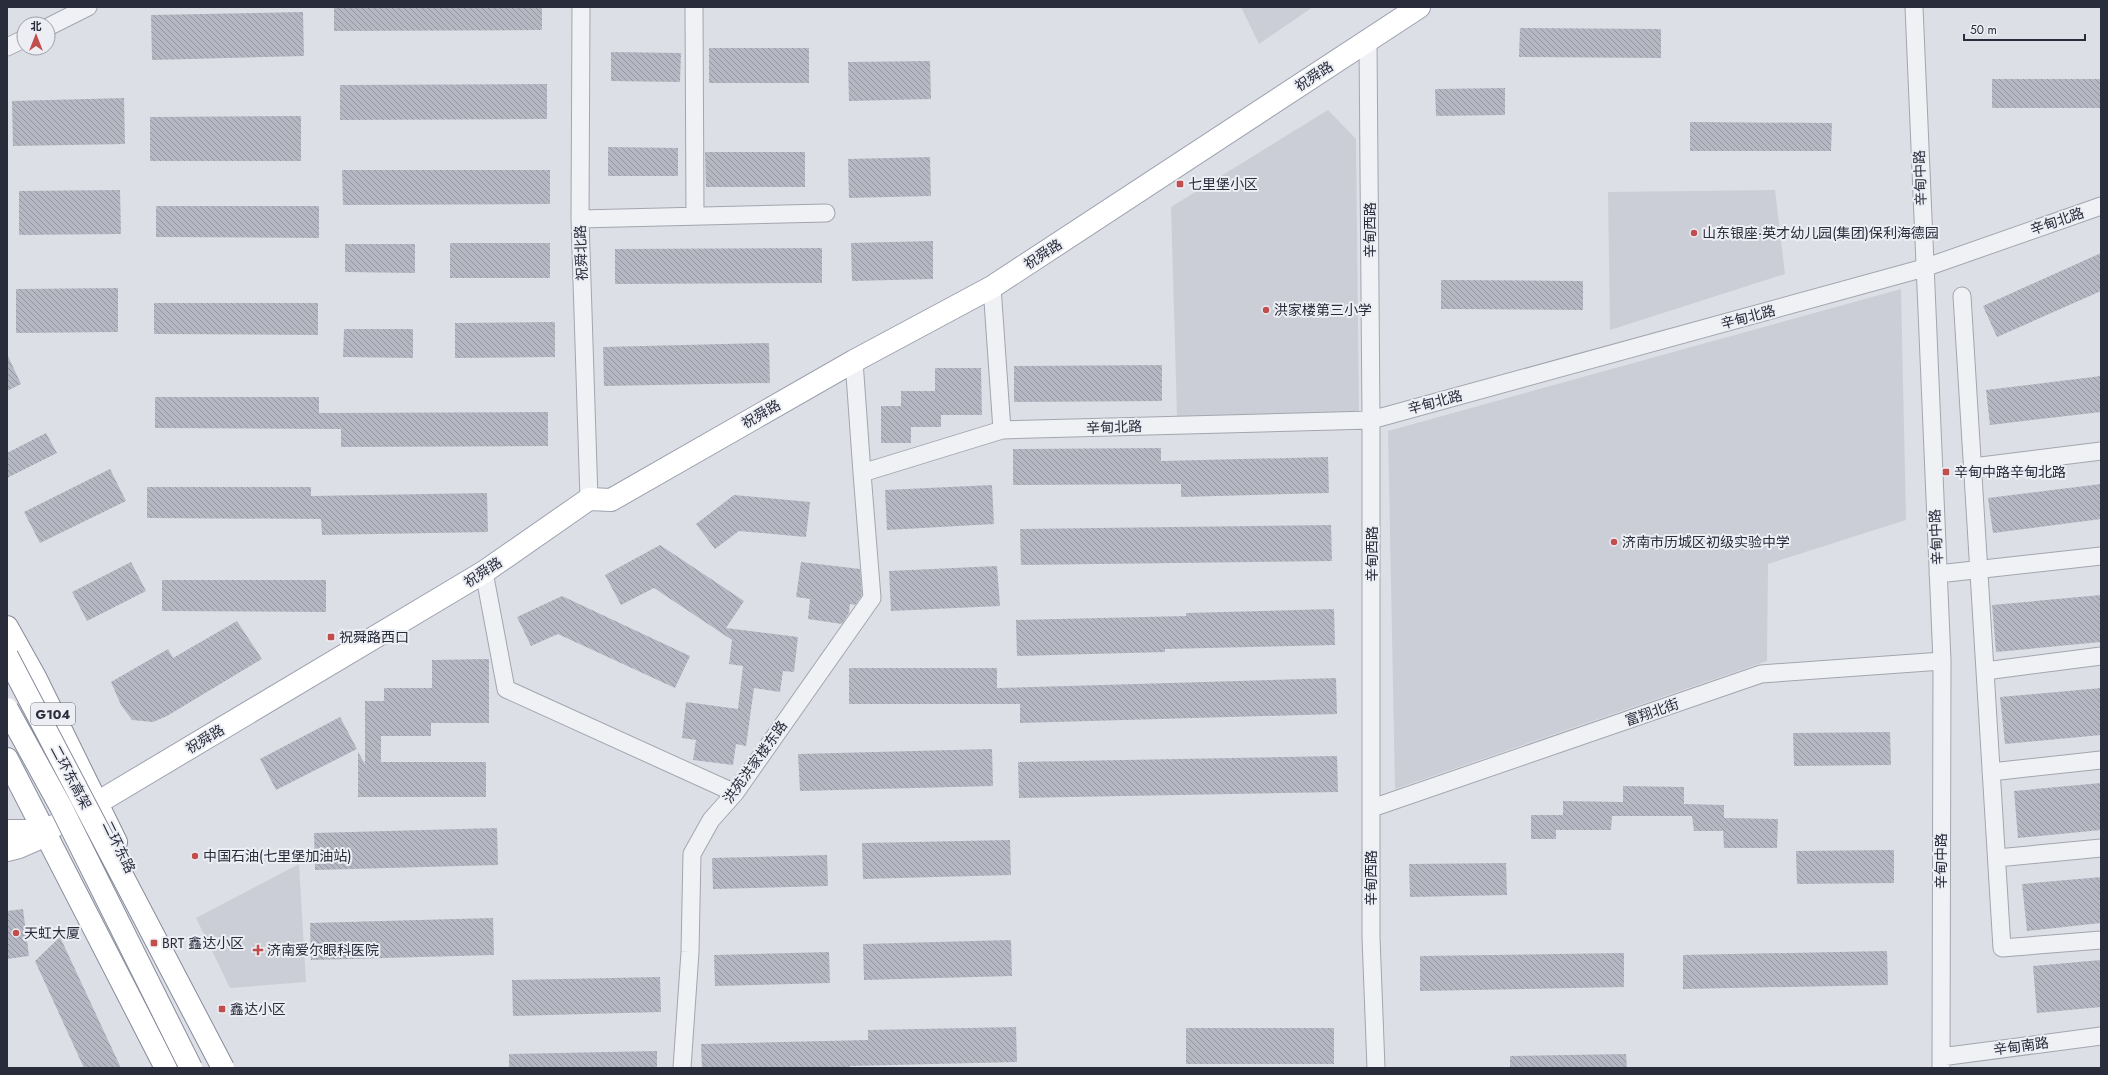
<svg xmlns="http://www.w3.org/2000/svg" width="2108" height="1075" font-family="Jost,'Noto Sans SC',sans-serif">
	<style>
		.built { fill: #ccced7 }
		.building { fill: url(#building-back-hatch) }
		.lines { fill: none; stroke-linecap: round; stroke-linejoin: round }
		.minor-casing { stroke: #a3a6af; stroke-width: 19 }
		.major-casing { stroke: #9ea2b0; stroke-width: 24 }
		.highway-casing { stroke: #868b9b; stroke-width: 24 }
		.minor { stroke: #f0f1f4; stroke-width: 17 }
		.major { stroke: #fff; stroke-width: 22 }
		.highway { stroke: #fff; stroke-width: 22 }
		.highway-bridge-casing { stroke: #868b9b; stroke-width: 24; stroke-linecap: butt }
		.highway-bridge { stroke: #fff; stroke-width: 22 }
		.poi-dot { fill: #c14e4c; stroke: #edeef4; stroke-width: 1.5 }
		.labels { text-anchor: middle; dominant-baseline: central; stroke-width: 4; stroke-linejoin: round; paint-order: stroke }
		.shield { fill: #edeef4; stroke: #636672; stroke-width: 1 }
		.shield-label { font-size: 13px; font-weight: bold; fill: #282c3b }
		.street-label { font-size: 14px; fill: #282c3b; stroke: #edeef4 }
		.poi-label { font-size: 14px; fill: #282c3b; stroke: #edeef4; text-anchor: start }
	</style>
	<defs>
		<pattern id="building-back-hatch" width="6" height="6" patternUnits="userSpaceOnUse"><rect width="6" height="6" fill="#b5b8c2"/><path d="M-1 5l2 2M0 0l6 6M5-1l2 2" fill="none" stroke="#93969f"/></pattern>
	</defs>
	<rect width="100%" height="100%" fill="#dddfe6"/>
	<path class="built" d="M 1241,7 L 1313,7 L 1259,44 Z
		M 1328,110 L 1356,139 L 1359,413 L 1177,416 L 1171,207 Z
		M 1775,190 L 1785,274 L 1610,330 L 1608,192 Z
		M 1901,289 L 1906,520 L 1768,564 L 1767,661 L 1395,789 L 1388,431 Z
		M 299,864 L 306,982 L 230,988 L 196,918 Z"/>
	<path class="building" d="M 334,7 L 542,7 L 542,30 L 334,31 Z
		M 303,12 L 304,56 L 152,60 L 151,15 Z
		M 1520,28 L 1661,29 L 1661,58 L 1519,57 Z
		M 709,48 L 809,48 L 809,83 L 709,83 Z
		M 611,52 L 681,53 L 680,82 L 611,81 Z
		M 930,61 L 931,99 L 849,101 L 848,62 Z
		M 1992,79 L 2101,79 L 2101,108 L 1992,108 Z
		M 547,84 L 547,119 L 340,120 L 340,85 Z
		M 1505,88 L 1505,115 L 1436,116 L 1435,89 Z
		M 124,98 L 125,144 L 13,146 L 12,101 Z
		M 301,116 L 301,161 L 150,161 L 150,117 Z
		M 1690,122 L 1832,123 L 1831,151 L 1690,151 Z
		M 608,147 L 678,148 L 678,176 L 608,176 Z
		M 705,152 L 805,152 L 805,187 L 706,187 Z
		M 930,157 L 931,196 L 849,198 L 848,159 Z
		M 342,170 L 550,170 L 550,204 L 343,205 Z
		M 120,190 L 121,234 L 19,235 L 19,191 Z
		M 156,206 L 319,206 L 319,238 L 156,237 Z
		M 933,241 L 933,279 L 852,281 L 851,243 Z
		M 450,243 L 550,243 L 550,278 L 450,278 Z
		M 345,244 L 415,244 L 415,273 L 345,272 Z
		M 822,248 L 822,283 L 615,284 L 615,249 Z
		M 2101,253 L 2101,291 L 1997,337 L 1983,306 Z
		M 1441,280 L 1583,281 L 1583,310 L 1441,309 Z
		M 118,288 L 118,332 L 16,333 L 16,289 Z
		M 154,303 L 318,303 L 318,335 L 154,334 Z
		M 555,322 L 555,357 L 455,358 L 455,323 Z
		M 344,329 L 413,329 L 413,358 L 343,357 Z
		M 769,343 L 770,383 L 604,386 L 603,347 Z
		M 7,354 L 21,384 L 7,391 Z
		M 1162,365 L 1162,401 L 1014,402 L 1014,366 Z
		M 935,368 L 981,368 L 982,415 L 941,415 L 941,427 L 911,427 L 911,443 L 881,443 L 881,406 L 901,406 L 901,391 L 935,391 Z
		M 2101,376 L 2101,412 L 1990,425 L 1986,390 Z
		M 155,397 L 319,397 L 319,413 L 548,412 L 548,446 L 341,447 L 341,429 L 155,428 Z
		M 46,433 L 57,453 L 7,478 L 7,453 Z
		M 1161,448 L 1161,461 L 1328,457 L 1329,493 L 1181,497 L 1181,484 L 1013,485 L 1013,449 Z
		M 110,469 L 126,501 L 40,543 L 24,512 Z
		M 2101,484 L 2101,519 L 1993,533 L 1988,498 Z
		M 992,485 L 994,524 L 887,530 L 885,490 Z
		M 147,487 L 311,487 L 311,496 L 487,493 L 488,532 L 322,535 L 321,519 L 147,518 Z
		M 734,495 L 810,502 L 806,537 L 739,531 L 715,549 L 696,524 Z
		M 1331,525 L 1332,561 L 1021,565 L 1020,529 Z
		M 660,545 L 744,601 L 726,628 L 798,637 L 794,672 L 783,671 L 780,692 L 754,688 L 746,746 L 736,744 L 733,765 L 693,760 L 696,740 L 682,738 L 686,702 L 738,709 L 743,666 L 729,664 L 732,640 L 654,588 L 621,605 L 605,575 Z
		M 131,562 L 146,591 L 87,621 L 72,592 Z
		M 801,562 L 860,569 L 862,595 L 855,605 L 850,604 L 849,613 L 842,624 L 808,619 L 810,599 L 796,597 Z
		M 997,566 L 1000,606 L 891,611 L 889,571 Z
		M 162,580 L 326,580 L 326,612 L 162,611 Z
		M 2101,595 L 2101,642 L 1996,652 L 1992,605 Z
		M 562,596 L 690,656 L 675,688 L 558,634 L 531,646 L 517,617 Z
		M 1334,609 L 1335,645 L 1165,649 L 1165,652 L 1017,656 L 1016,620 L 1186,616 L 1186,613 Z
		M 237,621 L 262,659 L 167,716 L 153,722 L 132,720 L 121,705 L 111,682 L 168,649 L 173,658 Z
		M 489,659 L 489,723 L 431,723 L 431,736 L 381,736 L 381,762 L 486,762 L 486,797 L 358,797 L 358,752 L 365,764 L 365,701 L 384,701 L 384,688 L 432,688 L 432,660 Z
		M 849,668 L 997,668 L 997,688 L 1336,678 L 1337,714 L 1020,723 L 1020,704 L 849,704 Z
		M 2101,688 L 2101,735 L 2005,744 L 2000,697 Z
		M 340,717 L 357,749 L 276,790 L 260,759 Z
		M 1890,732 L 1891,765 L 1794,766 L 1793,733 Z
		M 992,749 L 993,786 L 800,791 L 798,754 Z
		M 1337,756 L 1338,792 L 1019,798 L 1018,762 Z
		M 2101,783 L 2101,830 L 2018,838 L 2014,791 Z
		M 1623,786 L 1684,787 L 1684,804 L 1724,805 L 1724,818 L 1778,819 L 1777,848 L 1724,848 L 1723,831 L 1694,831 L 1692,816 L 1612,816 L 1611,830 L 1556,830 L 1556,839 L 1531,839 L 1531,815 L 1563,815 L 1563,801 L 1623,802 Z
		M 497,828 L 498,865 L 315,870 L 314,833 Z
		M 1010,840 L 1011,875 L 863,879 L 862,843 Z
		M 1894,850 L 1894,883 L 1797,884 L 1796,851 Z
		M 827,855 L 828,886 L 713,889 L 712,858 Z
		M 1506,863 L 1507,895 L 1410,897 L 1409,864 Z
		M 2101,877 L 2101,923 L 2027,931 L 2022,884 Z
		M 23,909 L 29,956 L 7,959 L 7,911 Z
		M 493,918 L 494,955 L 311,960 L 310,923 Z
		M 60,937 L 121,1068 L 84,1068 L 35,961 Z
		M 1011,940 L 1012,976 L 864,980 L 863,944 Z
		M 1887,951 L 1888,985 L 1683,989 L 1683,955 Z
		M 829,952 L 830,983 L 715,986 L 714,955 Z
		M 1624,953 L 1624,987 L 1420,991 L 1420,956 Z
		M 2101,960 L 2101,1007 L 2037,1013 L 2033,966 Z
		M 660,977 L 661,1012 L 513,1016 L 512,980 Z
		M 1016,1027 L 1017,1062 L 850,1066 L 850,1068 L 702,1068 L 701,1044 L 868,1040 L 868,1030 Z
		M 1186,1028 L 1334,1028 L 1334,1064 L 1186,1064 Z
		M 657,1051 L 657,1068 L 509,1068 L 509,1054 Z
		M 1626,1054 L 1627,1068 L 1510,1068 L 1510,1056 Z"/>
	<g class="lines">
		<defs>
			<path id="minor" d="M 581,7 L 580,219 L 589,499
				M 694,7 L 695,216
				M 1914,7 L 1942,661 L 1941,1068
				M 48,27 L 88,7
				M 1368,41 L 1371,420 L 1371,937 L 1376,1068
				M 7,47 L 24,39
				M 580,219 L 826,213
				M 992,287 L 1002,430
				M 1962,296 L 2002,948 L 2101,940
				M 854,361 L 862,473 L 1002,430 L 1371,420 L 1924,268 L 2101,206
				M 1973,467 L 2101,451
				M 484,572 L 506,689 L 735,793
				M 1938,574 L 2101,556
				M 1985,671 L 2101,656
				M 1991,772 L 2101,760
				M 1372,808 L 1761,674 L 1942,661
				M 1997,858 L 2101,848
				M 1941,1057 L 2101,1036
				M 682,1068 L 690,952 L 692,854 L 711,820 L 735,793 L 872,598 L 862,473"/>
			<path id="major" d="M 7,831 L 45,831
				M 7,850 L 19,847 L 35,840 L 45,831 L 97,803 L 484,572 L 589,499 L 611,500 L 854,361 L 992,287 L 1419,7"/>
			<path id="highway" d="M 7,627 L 35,677 L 116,842
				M 7,759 L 166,1068"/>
		</defs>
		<use href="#minor" class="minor-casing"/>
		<use href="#major" class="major-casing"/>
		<use href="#highway" class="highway-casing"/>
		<use href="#minor" class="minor"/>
		<use href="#major" class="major"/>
		<use href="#highway" class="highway"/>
		<defs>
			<path id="highway-bridge" d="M 7,656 L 223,1068
				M 7,709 L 61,807 L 191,1068"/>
		</defs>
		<use href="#highway-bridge" class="highway-bridge-casing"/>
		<use href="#highway-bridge" class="highway-bridge"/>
	</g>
	<g class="poi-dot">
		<rect x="1176" y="180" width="8" height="8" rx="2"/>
		<circle cx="1694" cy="233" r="4"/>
		<circle cx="1266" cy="310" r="4"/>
		<rect x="1942" y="468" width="8" height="8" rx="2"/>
		<circle cx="1614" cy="542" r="4"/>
		<rect x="327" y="633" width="8" height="8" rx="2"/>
		<circle cx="195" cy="856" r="4"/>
		<circle cx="16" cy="933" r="4"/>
		<rect x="150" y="939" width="8" height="8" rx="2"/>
		<path d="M256 944h4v4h4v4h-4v4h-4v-4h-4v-4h4z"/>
		<rect x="218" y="1005" width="8" height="8" rx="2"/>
	</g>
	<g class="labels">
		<rect class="shield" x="31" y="703" width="44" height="22" rx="3"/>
		<g class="shield-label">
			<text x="53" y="714">G104</text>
		</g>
		<g class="street-label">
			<text transform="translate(1314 76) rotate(-33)">祝舜路</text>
			<text transform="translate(1920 178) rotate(-92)">辛甸中路</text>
			<text transform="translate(2057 221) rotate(-19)">辛甸北路</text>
			<text transform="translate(1370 230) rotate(-90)">辛甸西路</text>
			<text transform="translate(581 253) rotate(-92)">祝舜北路</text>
			<text transform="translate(1043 254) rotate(-33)">祝舜路</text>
			<text transform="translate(1748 317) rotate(-15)">辛甸北路</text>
			<text transform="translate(1435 402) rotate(-15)">辛甸北路</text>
			<text transform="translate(761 414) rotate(-30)">祝舜路</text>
			<text transform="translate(1114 427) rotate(-2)">辛甸北路</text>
			<text transform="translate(1936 537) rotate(-93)">辛甸中路</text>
			<text transform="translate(1372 554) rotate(-90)">辛甸西路</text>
			<text transform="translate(483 572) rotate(-33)">祝舜路</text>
			<text transform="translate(1652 712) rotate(-19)">富翔北街</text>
			<text transform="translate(205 739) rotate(-31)">祝舜路</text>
			<text transform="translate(755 762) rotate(-54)">洪苑洪家楼东路</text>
			<text transform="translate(71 777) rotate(62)">二环东高架</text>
			<text transform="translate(119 847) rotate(64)">二环东路</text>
			<text transform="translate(1941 861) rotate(-90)">辛甸中路</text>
			<text transform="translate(1371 878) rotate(-90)">辛甸西路</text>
			<text transform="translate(2021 1046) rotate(-8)">辛甸南路</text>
		</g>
		<g class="poi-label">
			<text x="1188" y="184">七里堡小区</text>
			<text x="1702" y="233">山东银座·英才幼儿园(集团)保利海德园</text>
			<text x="1274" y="310">洪家楼第三小学</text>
			<text x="1954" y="472">辛甸中路辛甸北路</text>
			<text x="1622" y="542">济南市历城区初级实验中学</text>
			<text x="339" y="637">祝舜路西口</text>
			<text x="203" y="856">中国石油(七里堡加油站)</text>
			<text x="24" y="933">天虹大厦</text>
			<text x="162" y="943">BRT 鑫达小区</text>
			<text x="267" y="950">济南爱尔眼科医院</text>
			<text x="230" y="1009">鑫达小区</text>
		</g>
	</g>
	<rect width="2108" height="1075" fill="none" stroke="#282c3b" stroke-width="16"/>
	<g transform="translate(36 36)"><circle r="19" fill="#edeef4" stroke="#9ea0aa"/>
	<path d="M0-3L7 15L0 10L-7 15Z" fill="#c14e4c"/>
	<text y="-6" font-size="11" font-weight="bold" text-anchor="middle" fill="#282c3b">北</text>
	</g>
	<path d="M1964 34v6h121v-6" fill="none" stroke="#282c3b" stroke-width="2"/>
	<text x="1970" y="34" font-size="12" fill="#282c3b" stroke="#edeef4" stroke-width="3" paint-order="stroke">50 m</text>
</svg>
